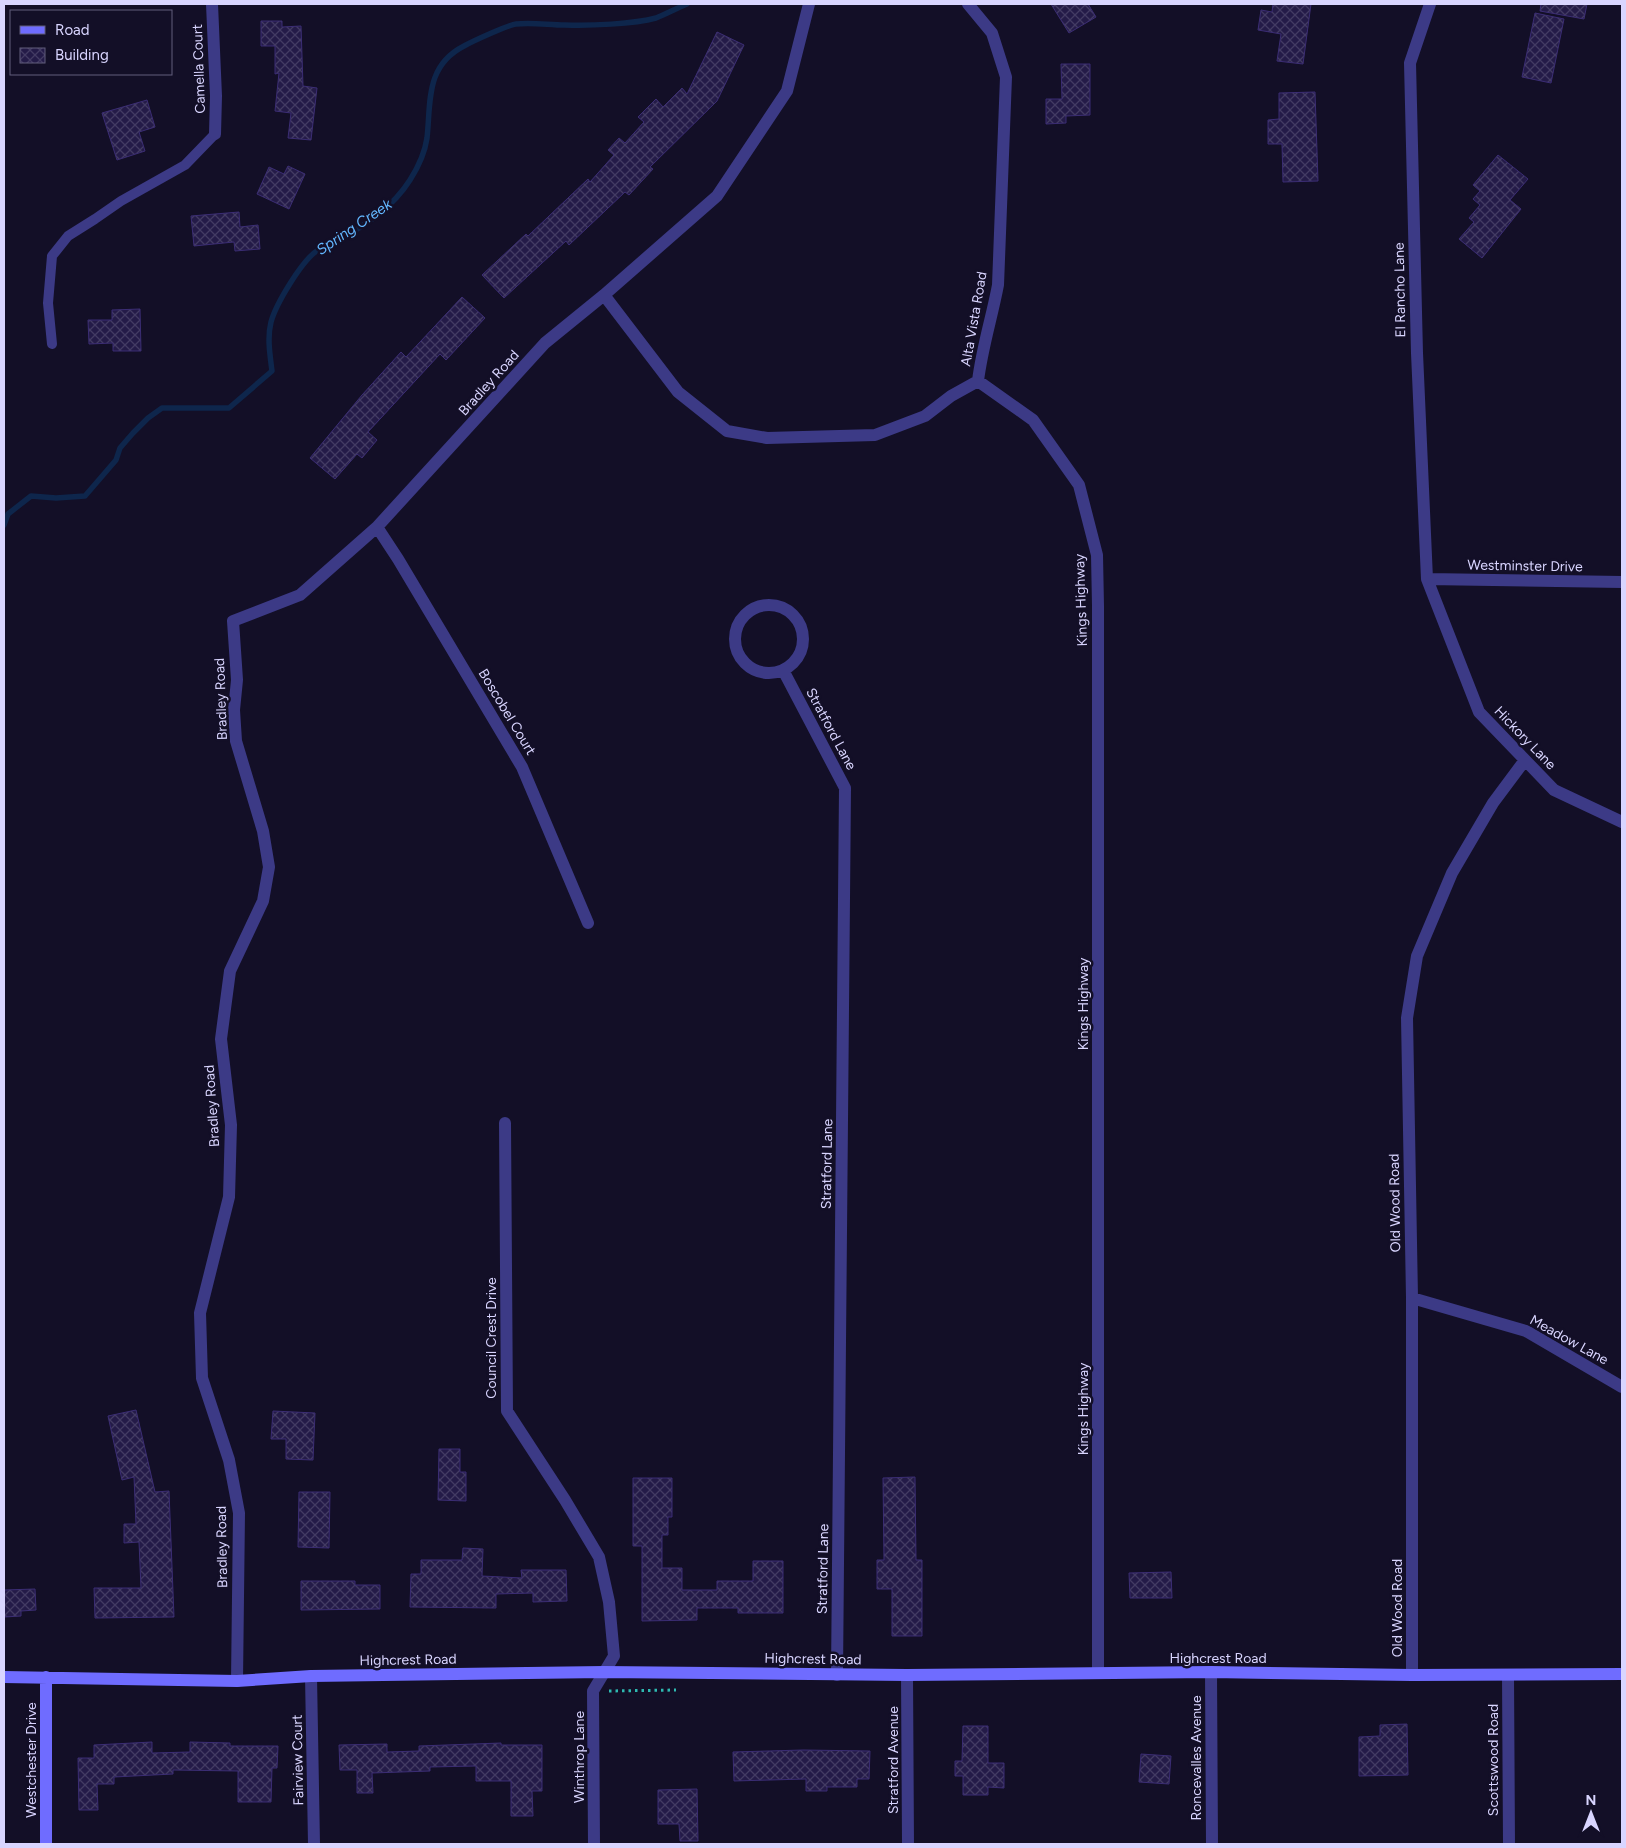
<svg xmlns="http://www.w3.org/2000/svg" width="1626" height="1848" font-family="Figtree,sans-serif">
	<style>
		.lines { fill: none; stroke-linecap: round; stroke-linejoin: round }
		.stream { stroke: #0e264c; stroke-width: 5.5 }
		.building { fill: url(#building-cross-hatch); stroke: #3b2d74 }
		.path { stroke: #2ebab1; stroke-width: 3; stroke-dasharray: 2.5 4; stroke-linecap: butt }
		.lane { stroke: #3c3a86; stroke-width: 10 }
		.street { stroke: #3c3a86; stroke-width: 12 }
		.secondary { stroke: #6f6cff; stroke-width: 12 }
		.labels { text-anchor: middle; dominant-baseline: central; stroke-width: 5; stroke-linejoin: round; paint-order: stroke }
		.street-label { font-size: 14px; fill: #d9d5ff; stroke: #130f27 }
		.water-label { font-size: 15px; font-style: italic; fill: #63b7ff; stroke: #130f27 }
	</style>
	<defs>
		<pattern id="building-cross-hatch" width="8" height="8" patternUnits="userSpaceOnUse" patternTransform="scale(1.25)"><rect width="8" height="8" fill="#241b48"/><path d="M0 0l8 8M0 8l8-8" fill="none" stroke="#433b63"/></pattern>
	</defs>
	<rect width="100%" height="100%" fill="#130f27"/>
	<g class="lines">
		<path class="stream" d="M 4,525 L 8,514 L 31,496 L 56,498 L 85,496 L 116,460 L 120,448 L 133,433 L 148,418 L 162,408 L 229,408 L 272,371 C 270,355 267,338 271,322 C 276,304 302,260 318,250 C 324,246 332,243 338,240 C 366,225 393,207 410,180 C 417,169 425,152 427,138 C 431,102 425,66 464,46 C 473,41 508,25 516,24 C 532,22 549,25 565,25 C 589,26 634,24 656,18 C 666,14 677,8 687,4"/>
	</g>
	<path class="building" d="M 1051,4 L 1088,4 L 1096,17 L 1069,33 Z
		M 1273,4 L 1311,4 L 1303,64 L 1277,61 L 1281,34 L 1258,30 L 1261,10 L 1272,12 Z
		M 1541,4 L 1587,4 L 1584,19 L 1540,11 Z
		M 1535,13 L 1564,19 L 1551,83 L 1522,77 Z
		M 261,21 L 282,21 L 282,27 L 301,26 L 303,86 L 317,88 L 311,140 L 288,138 L 291,113 L 275,111 L 279,73 L 275,74 L 275,46 L 261,46 Z
		M 717,32 L 744,45 L 717,101 L 650,167 L 653,169 L 629,195 L 625,192 L 569,245 L 566,241 L 504,298 L 482,275 L 526,234 L 528,236 L 588,179 L 590,182 L 614,155 L 608,150 L 619,138 L 625,143 L 644,122 L 638,117 L 656,99 L 663,107 L 682,88 L 687,94 Z
		M 1061,64 L 1090,64 L 1090,115 L 1066,116 L 1066,123 L 1046,124 L 1046,99 L 1062,99 Z
		M 1315,92 L 1318,181 L 1283,182 L 1282,144 L 1268,144 L 1268,120 L 1279,119 L 1279,93 Z
		M 147,100 L 155,127 L 139,132 L 145,151 L 117,160 L 102,113 Z
		M 1498,155 L 1528,179 L 1510,200 L 1521,209 L 1482,258 L 1459,239 L 1474,222 L 1469,218 L 1480,205 L 1473,199 L 1480,191 L 1473,185 Z
		M 288,166 L 305,174 L 289,209 L 257,194 L 269,167 L 284,174 Z
		M 239,212 L 240,227 L 258,225 L 260,249 L 235,251 L 234,242 L 194,246 L 191,216 Z
		M 462,297 L 485,318 L 446,360 L 440,354 L 368,432 L 377,440 L 362,458 L 357,454 L 335,479 L 310,458 L 362,395 L 401,352 L 406,357 Z
		M 140,309 L 141,351 L 113,351 L 113,343 L 89,344 L 88,320 L 112,320 L 112,310 Z
		M 136,1410 L 155,1492 L 169,1491 L 174,1617 L 95,1618 L 94,1588 L 141,1588 L 139,1542 L 124,1543 L 124,1524 L 136,1524 L 134,1477 L 122,1480 L 108,1416 Z
		M 273,1411 L 315,1413 L 313,1460 L 286,1459 L 286,1439 L 271,1439 Z
		M 439,1449 L 460,1449 L 460,1472 L 466,1472 L 466,1501 L 438,1500 Z
		M 915,1477 L 916,1560 L 922,1560 L 922,1636 L 892,1636 L 892,1589 L 877,1589 L 877,1560 L 884,1560 L 883,1478 Z
		M 633,1478 L 672,1478 L 672,1517 L 668,1517 L 668,1535 L 662,1535 L 662,1568 L 682,1568 L 682,1590 L 717,1590 L 717,1581 L 753,1581 L 753,1561 L 783,1561 L 783,1613 L 738,1613 L 738,1608 L 697,1608 L 697,1620 L 642,1621 L 642,1546 L 633,1546 Z
		M 299,1492 L 330,1492 L 329,1548 L 298,1547 Z
		M 463,1548 L 483,1549 L 482,1576 L 522,1578 L 521,1570 L 566,1570 L 567,1601 L 533,1602 L 533,1593 L 496,1594 L 496,1608 L 410,1607 L 411,1574 L 421,1574 L 421,1560 L 462,1560 Z
		M 1171,1572 L 1172,1598 L 1130,1598 L 1129,1573 Z
		M 301,1581 L 355,1581 L 355,1585 L 380,1585 L 380,1609 L 301,1610 Z
		M 35,1589 L 36,1610 L 21,1611 L 21,1616 L 4,1617 L 4,1590 Z
		M 1407,1724 L 1408,1775 L 1359,1776 L 1359,1737 L 1380,1736 L 1380,1725 Z
		M 963,1726 L 988,1726 L 988,1763 L 1004,1763 L 1004,1788 L 988,1787 L 988,1795 L 963,1795 L 963,1776 L 955,1776 L 955,1761 L 962,1761 Z
		M 152,1742 L 152,1753 L 190,1752 L 190,1742 L 230,1743 L 230,1746 L 278,1746 L 277,1768 L 272,1768 L 271,1802 L 238,1802 L 238,1771 L 173,1770 L 173,1774 L 114,1777 L 114,1784 L 97,1784 L 98,1810 L 79,1810 L 78,1758 L 94,1758 L 94,1745 Z
		M 501,1743 L 501,1745 L 542,1745 L 542,1791 L 532,1791 L 533,1816 L 511,1816 L 511,1781 L 476,1781 L 476,1766 L 430,1767 L 430,1771 L 372,1773 L 373,1793 L 357,1793 L 357,1770 L 340,1770 L 339,1745 L 387,1744 L 387,1752 L 419,1751 L 419,1746 Z
		M 803,1750 L 870,1751 L 869,1779 L 857,1779 L 857,1787 L 827,1787 L 827,1791 L 806,1791 L 806,1779 L 734,1781 L 733,1752 Z
		M 1141,1754 L 1171,1756 L 1169,1784 L 1139,1782 Z
		M 697,1789 L 698,1841 L 680,1841 L 679,1824 L 658,1824 L 658,1790 Z"/>
	<g class="lines">
		<path class="path" d="M 609,1691 L 676,1690"/>
		<path class="lane" d="M 52,344 L 48,303 L 52,256 L 68,236 L 95,219 L 121,201 L 185,165 L 215,134"/>
		<path class="street" d="M 212,4 L 216,96 L 215,134
			M 968,4 L 992,33 L 1006,77 L 998,285 C 992,317 982,348 978,381
			M 1430,4 L 1410,63 L 1417,353 L 1427,579 L 1479,712 L 1554,790 L 1622,822
			M 604,295 L 678,392 L 727,431 L 767,438 L 875,435 L 925,416 L 951,396 L 978,381
			M 978,381 L 1033,420 L 1079,485 L 1097,555 L 1098,606 L 1098,1673
			M 377,527 L 398,559 L 522,767 L 588,923
			M 1427,579 L 1622,582
			M735 639a34 34 0 1 1 68 0a34 34 0 1 1-68 0Z
			M 783,670 L 845,788 L 837,1675
			M 505,1123 L 507,1411 L 565,1500 L 599,1557 L 609,1602 L 614,1656 L 593,1691 L 594,1844
			M 1412,1298 L 1526,1331 L 1622,1387
			M 1211,1672 L 1212,1844
			M 907,1675 L 908,1844
			M 1412,1675 L 1412,1298 L 1407,1018 L 1417,956 L 1452,873 L 1493,803 L 1525,760
			M 1508,1675 L 1509,1844
			M 311,1676 L 314,1844
			M 237,1681 L 239,1513 L 229,1460 L 202,1378 L 200,1313 L 229,1197 L 231,1125 L 221,1039 L 230,971 L 263,901 L 269,867 L 263,831 L 236,741 L 234,710 L 237,680 L 233,621 L 300,595 L 377,527 L 545,343 L 604,295 L 717,196 L 787,91 L 809,4"/>
		<path class="secondary" d="M 4,1677 L 237,1681 L 311,1676 L 604,1672 L 907,1675 L 1211,1672 L 1412,1675 L 1622,1674
			M 46,1844 L 46,1677"/>
	</g>
	<g class="labels">
		<g class="street-label">
			<text transform="translate(199 69) rotate(-92)">Camella Court</text>
			<text transform="translate(1400 290) rotate(-91)">El Rancho Lane</text>
			<text transform="translate(974 319) rotate(-80)">Alta Vista Road</text>
			<text transform="translate(489 383) rotate(-48)">Bradley Road</text>
			<text transform="translate(1525 566) rotate(1)">Westminster Drive</text>
			<text transform="translate(1081 600) rotate(-92)">Kings Highway</text>
			<text transform="translate(221 699) rotate(-92)">Bradley Road</text>
			<text transform="translate(507 712) rotate(59)">Boscobel Court</text>
			<text transform="translate(831 729) rotate(62)">Stratford Lane</text>
			<text transform="translate(1525 738) rotate(46)">Hickory Lane</text>
			<text transform="translate(1083 1004) rotate(-90)">Kings Highway</text>
			<text transform="translate(212 1106) rotate(-94)">Bradley Road</text>
			<text transform="translate(827 1164) rotate(-89)">Stratford Lane</text>
			<text transform="translate(1395 1203) rotate(-91)">Old Wood Road</text>
			<text transform="translate(491 1338) rotate(-90)">Council Crest Drive</text>
			<text transform="translate(1569 1340) rotate(29)">Meadow Lane</text>
			<text transform="translate(1083 1409) rotate(-90)">Kings Highway</text>
			<text transform="translate(222 1547) rotate(-91)">Bradley Road</text>
			<text transform="translate(823 1569) rotate(-89)">Stratford Lane</text>
			<text transform="translate(1397 1608) rotate(-90)">Old Wood Road</text>
			<text x="1218" y="1658">Highcrest Road</text>
			<text transform="translate(813 1659) rotate(1)">Highcrest Road</text>
			<text transform="translate(408 1660) rotate(-1)">Highcrest Road</text>
			<text transform="translate(579 1757) rotate(-90)">Winthrop Lane</text>
			<text transform="translate(1196 1758) rotate(-90)">Roncevalles Avenue</text>
			<text transform="translate(31 1760) rotate(-90)">Westchester Drive</text>
			<text transform="translate(298 1760) rotate(-91)">Fairview Court</text>
			<text transform="translate(893 1760) rotate(-90)">Stratford Avenue</text>
			<text transform="translate(1493 1760) rotate(-90)">Scottswood Road</text>
		</g>
		<g class="water-label">
			<text transform="translate(354 227) rotate(-34)">Spring Creek</text>
		</g>
	</g>
	<rect width="1626" height="1848" fill="none" stroke="#d9d5ff" stroke-width="10"/>
	<rect x="10" y="10" width="162" height="65" fill="#130f27" stroke="#625e7d"/>
	<rect x="20" y="26" width="25" height="8" fill="#6f6cff" stroke="#625e7d"/>
	<text x="55" y="35" font-size="15" fill="#d9d5ff">Road</text>
	<rect x="20" y="48" width="25" height="15" fill="url(#building-cross-hatch)" stroke="#625e7d"/>
	<text x="55" y="60" font-size="15" fill="#d9d5ff">Building</text>
	<g transform="translate(1591 1813)" stroke="#130f27" stroke-width="4" paint-order="stroke">
	<path d="M0-4L9 19L0 12L-9 19Z" fill="#d9d5ff"/>
	<text y="-8" font-size="14" font-weight="bold" text-anchor="middle" fill="#d9d5ff">N</text>
	</g>
</svg>
